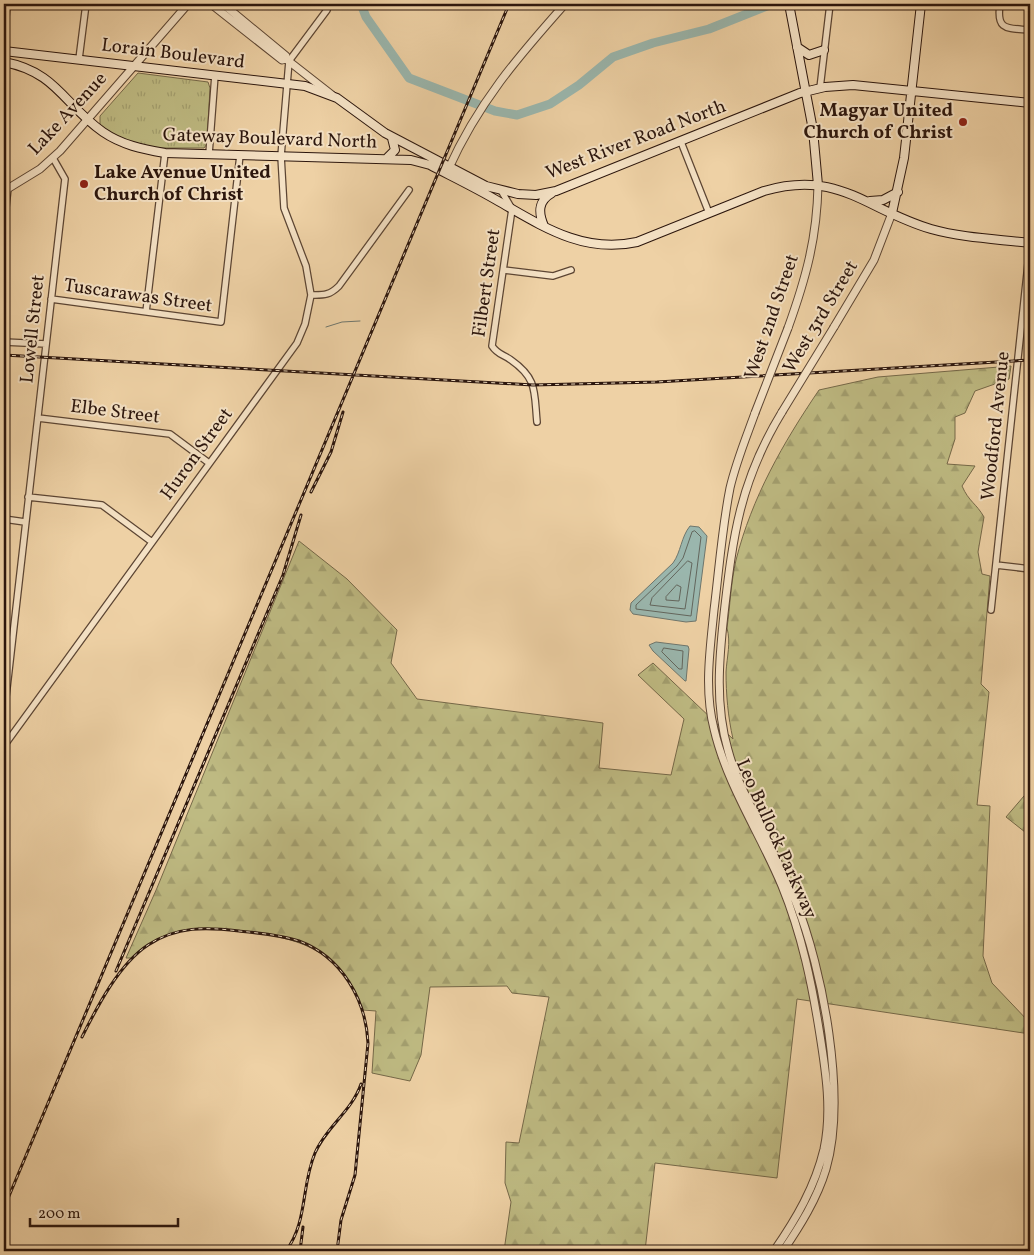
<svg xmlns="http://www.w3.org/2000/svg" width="1034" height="1255" font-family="Vollkorn,serif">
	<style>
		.grass { fill: url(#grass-tufts); stroke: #756848 }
		.forest { fill: url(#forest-firs); stroke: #756848 }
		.water { fill: #9ab6ad; stroke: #6e766d }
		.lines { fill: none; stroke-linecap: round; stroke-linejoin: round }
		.shore { stroke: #63665d; stroke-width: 1 }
		.stream { stroke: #6e766d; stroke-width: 1 }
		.river { stroke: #9ab6ad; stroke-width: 9 }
		.minor-casing { stroke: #5c4533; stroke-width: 8 }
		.tertiary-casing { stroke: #5c4533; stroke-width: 9 }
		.secondary-casing { stroke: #2c160d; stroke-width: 10 }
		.minor { stroke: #f4e1c4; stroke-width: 5.5 }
		.tertiary { stroke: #f4e1c4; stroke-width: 7 }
		.secondary { stroke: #f4e1c4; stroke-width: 8 }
		.rail-casing { stroke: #2c160d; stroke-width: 3 }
		.rail { stroke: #f4e1c4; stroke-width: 1; stroke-dasharray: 4; stroke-linecap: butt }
		.tertiary-bridge-casing { stroke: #5c4533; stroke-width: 9; stroke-linecap: butt }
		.tertiary-bridge { stroke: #f4e1c4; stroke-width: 7 }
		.poi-dot { fill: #8f2418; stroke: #f4e1c4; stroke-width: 2 }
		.labels { text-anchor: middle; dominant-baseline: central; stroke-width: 4; stroke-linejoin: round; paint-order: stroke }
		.street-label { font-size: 19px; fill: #2c160d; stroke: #f4e1c4 }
		.poi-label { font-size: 19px; font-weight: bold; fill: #2c160d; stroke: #f4e1c4; text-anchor: end }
	</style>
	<defs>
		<pattern id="grass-tufts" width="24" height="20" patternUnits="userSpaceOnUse" patternTransform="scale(1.25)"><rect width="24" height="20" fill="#beba82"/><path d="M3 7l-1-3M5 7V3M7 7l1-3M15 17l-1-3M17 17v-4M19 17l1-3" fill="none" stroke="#a39f6f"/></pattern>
		<pattern id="forest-firs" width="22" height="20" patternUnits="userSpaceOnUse" patternTransform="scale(1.25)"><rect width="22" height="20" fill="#beba82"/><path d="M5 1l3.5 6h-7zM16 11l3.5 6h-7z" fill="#a39f6f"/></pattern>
	</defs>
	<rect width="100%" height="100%" fill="#eed1a5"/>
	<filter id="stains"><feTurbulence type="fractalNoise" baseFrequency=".004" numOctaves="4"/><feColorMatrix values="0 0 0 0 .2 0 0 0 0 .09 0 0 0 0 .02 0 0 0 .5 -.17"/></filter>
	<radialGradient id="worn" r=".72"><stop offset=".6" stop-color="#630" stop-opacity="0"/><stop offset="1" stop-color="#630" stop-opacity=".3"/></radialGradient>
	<path class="grass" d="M 138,73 L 208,82 L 210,88 L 207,144 L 204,148 L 154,148 L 120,139 L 100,126 L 100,116 Z"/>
	<path class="forest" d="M 1011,366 L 1009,379 L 975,391 L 965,413 L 955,417 L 955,439 L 947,464 L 975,466 L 962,486 C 969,502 976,503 984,517 L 978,552 L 982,574 L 990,576 L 981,684 L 989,692 L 977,805 L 990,806 L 983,956 L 992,983 L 1030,1023 L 1030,1034 L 797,999 L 777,1178 L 655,1163 L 645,1251 L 504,1251 L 511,1202 L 505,1183 L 506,1142 L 519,1143 L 549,997 L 512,993 L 507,986 L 430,987 L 421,1055 L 410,1081 L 372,1073 L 376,1011 L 363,1010 C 340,949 300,938 241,931 C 197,926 165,927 131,958 L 126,958 L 157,888 L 299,541 L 347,579 L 397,630 L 391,663 L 417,699 L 603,723 L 599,768 L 671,775 L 684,719 L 638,675 L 653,663 L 733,739 C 728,717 726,694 726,672 C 727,656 731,643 727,628 C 730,606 731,582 736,560 C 752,497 783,443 819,390 L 878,377 Z
		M 1030,789 L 1030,836 L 1006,817 Z"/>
	<path class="water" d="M 690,526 L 699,527 L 707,536 L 696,621 L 686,622 L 633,614 L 630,610 L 631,603 L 673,563 C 681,552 681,537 690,526 Z
		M 656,642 L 688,646 L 689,649 L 686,681 L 685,681 L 653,651 L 649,645 Z"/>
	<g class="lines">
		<path class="shore" d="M 695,531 L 701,537 L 691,616 L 636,609 L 636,605 L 677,566 L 683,558 L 692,532 Z
			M 688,561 L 692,563 L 685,609 L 650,605 L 652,598 Z
			M 677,585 L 681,587 L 679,601 L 666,600 L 666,597 Z
			M 664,648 L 683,651 L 682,669 L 679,669 L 662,652 Z"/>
		<path class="stream" d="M 326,327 L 342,322 L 360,321"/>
		<path class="river" d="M 361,4 L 366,17 L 409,78 L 495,111 L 517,115 L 550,104 L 579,85 L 613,57 L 653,43 L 709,29 L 772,4"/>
		<defs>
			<path id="minor" d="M 1000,4 C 996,31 1007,28 1030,30
				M 4,41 L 7,4
				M 79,59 L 86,4
				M 820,88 L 830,4
				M 681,142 L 709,213
				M 209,154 L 215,75
				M 502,192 L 512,209 L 492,346 C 498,355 503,354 511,360 C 538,379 534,392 537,422
				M 4,226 L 8,188
				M 504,270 L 553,276 L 571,270
				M 311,295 L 306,266 L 284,208 L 281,156 L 289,61 L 327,10
				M 51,299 L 221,322 L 240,155
				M 146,312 L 165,153
				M 4,342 L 46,344
				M 38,418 L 170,434 L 209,463
				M 28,497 L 102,505 L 152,542
				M 4,519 L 25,522
				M 996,565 L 1030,569
				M 991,610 L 1030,245
				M 4,714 L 65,179 L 53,158
				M 4,746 L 297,343 L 305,324 L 311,295 C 323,295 329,296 339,286 L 409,190"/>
			<path id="tertiary" d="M 211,4 L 282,60 L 286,59 L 332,95
				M 223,4 L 286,56 L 286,59
				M 448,170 C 478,103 517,58 565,4
				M 4,191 L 40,169 L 60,151 L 188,4
				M 834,327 L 874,260 L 892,213
				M 788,328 C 806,278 817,238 818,185
				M 782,412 C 740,481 733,535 724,614 C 719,660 715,705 728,750 C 735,777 749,802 761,827 C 773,851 784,875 795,900 C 823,969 847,1097 826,1169 C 817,1199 800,1226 783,1251
				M 755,413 C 746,438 736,462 730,488 C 722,528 719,570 714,610 C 710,650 704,690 714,729 C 727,785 760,833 782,886 C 802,935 812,984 820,1035 C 826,1073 832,1111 824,1149 C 815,1187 796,1219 774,1251"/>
			<path id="secondary" d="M 789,4 L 813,130 L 818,185
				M 797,47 L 809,55 L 824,50
				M 4,51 L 305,86 L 337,98 L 385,133 L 486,186 L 518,194 L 536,195 L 556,191 L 800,93 L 825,87 L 853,85 L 1030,103
				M 4,62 C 57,72 64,105 103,132 C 122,145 142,149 165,153 L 411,160 L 430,165 C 453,177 476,188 498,201 C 542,226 583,254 637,242 L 764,191 C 839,169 866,210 931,229 C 963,238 997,239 1030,243
				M 386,159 L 395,150 L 392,138
				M 870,201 L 883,200 L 898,192
				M 892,213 L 904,158 L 921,4
				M 544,226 C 538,212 538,201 552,193"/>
		</defs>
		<use href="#minor" class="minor-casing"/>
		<use href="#tertiary" class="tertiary-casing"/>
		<use href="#secondary" class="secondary-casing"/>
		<use href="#minor" class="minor"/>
		<use href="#tertiary" class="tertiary"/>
		<use href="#secondary" class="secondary"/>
		<defs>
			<path id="rail" d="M 4,355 L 533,385 L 657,382 L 1030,360
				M 311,492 L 331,452 L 343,412
				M 116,971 L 283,575 L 301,515
				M 82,1037 C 97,1007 119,964 148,945 C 177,926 206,927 239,931 C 259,933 280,935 299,941 C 342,957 366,1000 368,1043 L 355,1175 L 341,1220 L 337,1251
				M 4,1208 L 509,4
				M 286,1251 C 308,1221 301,1186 315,1153 C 326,1127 352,1111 361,1084
				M 300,1251 L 303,1227"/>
		</defs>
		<use href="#rail" class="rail-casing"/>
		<use href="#rail" class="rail"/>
		<defs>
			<path id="tertiary-bridge" d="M 782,412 L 834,327
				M 755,413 L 788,328"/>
		</defs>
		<use href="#tertiary-bridge" class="tertiary-bridge-casing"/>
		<use href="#tertiary-bridge" class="tertiary-bridge"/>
	</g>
	<g class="poi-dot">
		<circle cx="963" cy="122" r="5"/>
		<circle cx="84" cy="184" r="5"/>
	</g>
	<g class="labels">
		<g class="street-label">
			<text transform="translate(173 54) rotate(7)">Lorain Boulevard</text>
			<text transform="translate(68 114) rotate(-47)">Lake Avenue</text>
			<text transform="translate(270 139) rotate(2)">Gateway Boulevard North</text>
			<text transform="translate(636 140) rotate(-21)">West River Road North</text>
			<text transform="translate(487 283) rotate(-82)">Filbert Street</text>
			<text transform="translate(138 296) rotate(8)">Tuscarawas Street</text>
			<text transform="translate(772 317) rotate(-71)">West 2nd Street</text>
			<text transform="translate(821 317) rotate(-59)">West 3rd Street</text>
			<text transform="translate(33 329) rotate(-84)">Lowell Street</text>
			<text transform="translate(115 412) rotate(7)">Elbe Street</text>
			<text transform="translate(996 426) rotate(-84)">Woodford Avenue</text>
			<text transform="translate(197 454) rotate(-54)">Huron Street</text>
			<text transform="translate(776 839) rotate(66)">Leo Bullock Parkway</text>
		</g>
		<g class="poi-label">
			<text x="953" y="111">Magyar United<tspan x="953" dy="22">Church of Christ</tspan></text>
			<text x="94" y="173" text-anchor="start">Lake Avenue United<tspan x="94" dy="22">Church of Christ</tspan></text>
		</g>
	</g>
	<rect width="1034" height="1255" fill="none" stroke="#eed1a5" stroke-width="20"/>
	<rect x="5" y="5" width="1024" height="1245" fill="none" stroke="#2c160d" stroke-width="2.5"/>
	<rect x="10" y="10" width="1014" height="1235" fill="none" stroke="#2c160d"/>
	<path d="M30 1218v8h148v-8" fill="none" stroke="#2c160d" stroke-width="2.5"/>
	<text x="38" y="1218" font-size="15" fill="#2c160d" stroke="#f4e1c4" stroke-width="4" paint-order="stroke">200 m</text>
	<rect width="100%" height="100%" filter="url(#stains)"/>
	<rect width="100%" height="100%" fill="url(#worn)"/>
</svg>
